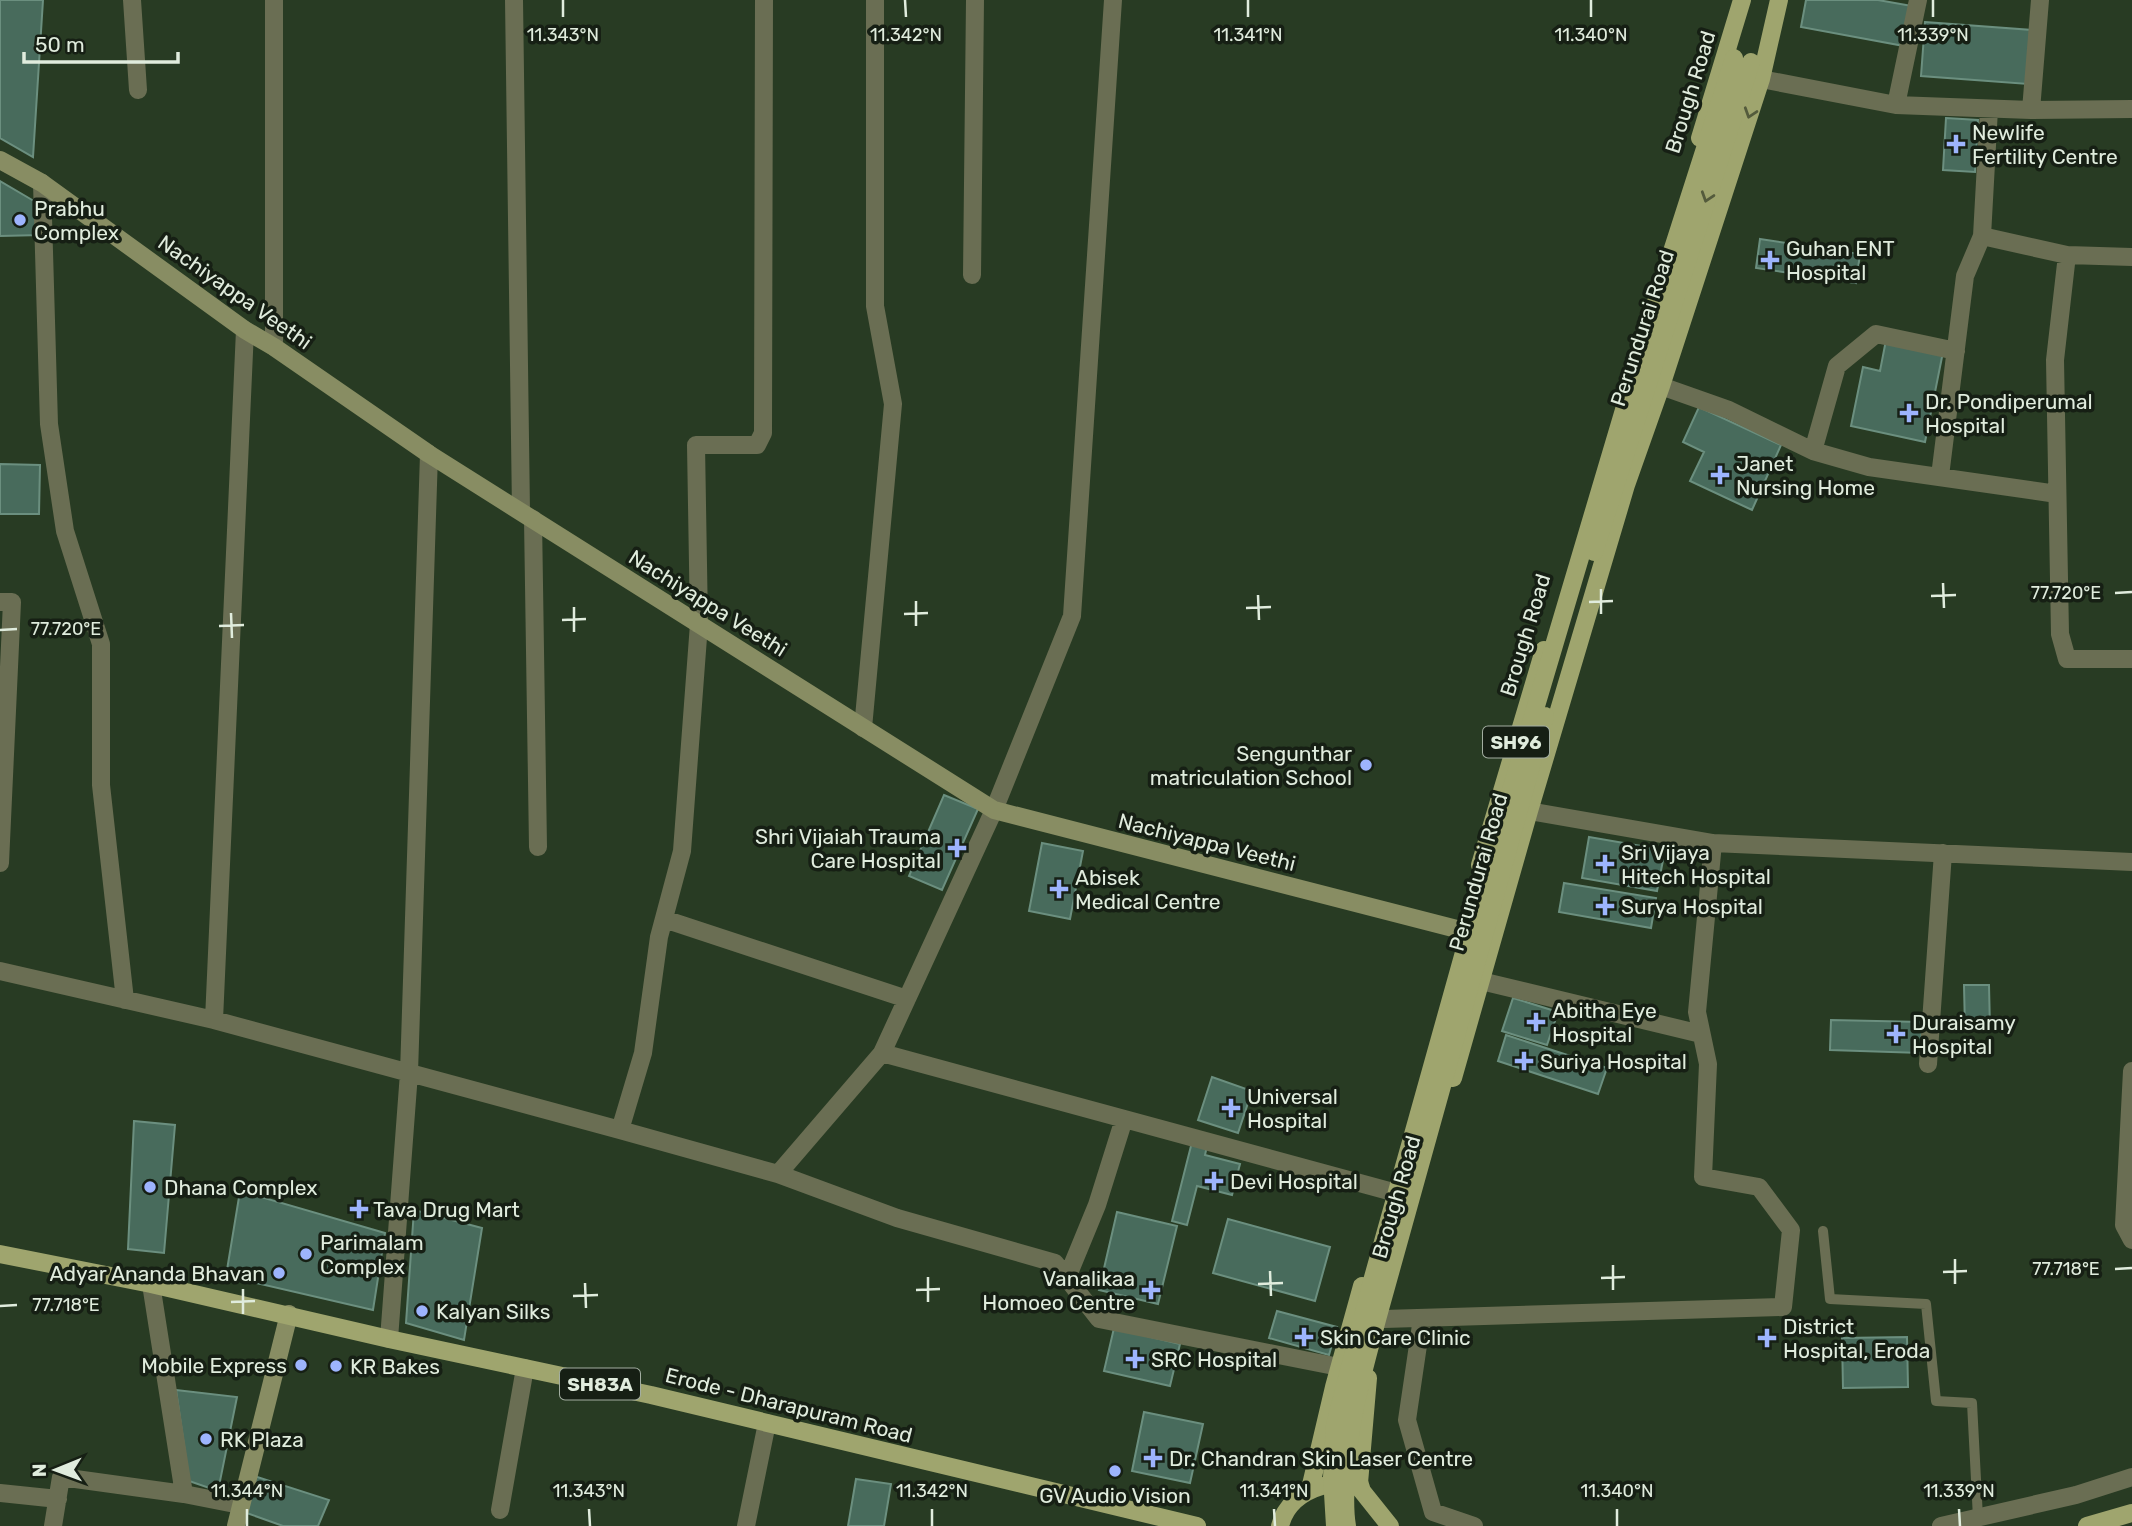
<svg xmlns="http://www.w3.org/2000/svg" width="2132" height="1526" font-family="Rubik,sans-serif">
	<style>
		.building { fill: #486b5c; stroke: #6b8f7f; stroke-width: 2 }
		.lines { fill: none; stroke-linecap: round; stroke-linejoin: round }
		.lane { stroke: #6a6e53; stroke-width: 10 }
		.street { stroke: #6a6e53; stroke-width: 18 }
		.secondary { stroke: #888d63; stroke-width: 18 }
		.primary { stroke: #9fa56e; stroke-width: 18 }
		.primary-bridge { stroke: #9fa56e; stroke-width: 18 }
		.oneway { stroke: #545b3c }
		.ticks { fill: none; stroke: #e0ecdd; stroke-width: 2.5 }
		.poi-dot { fill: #9db4fd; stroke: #161f14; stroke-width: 2.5 }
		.labels { text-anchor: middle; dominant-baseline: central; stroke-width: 7; stroke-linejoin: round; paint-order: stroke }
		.shield { fill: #161f14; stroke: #a3aea1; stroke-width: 2 }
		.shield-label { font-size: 19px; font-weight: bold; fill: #e0ecdd }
		.street-label { font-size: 21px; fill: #e0ecdd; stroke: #161f14 }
		.poi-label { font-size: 21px; fill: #e0ecdd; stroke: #161f14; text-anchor: start }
		.ticks-label { font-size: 18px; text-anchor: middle; fill: #e0ecdd; stroke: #161f14; stroke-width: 7; stroke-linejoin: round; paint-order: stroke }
	</style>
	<rect width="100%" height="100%" fill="#283b23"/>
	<path class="building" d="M 0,0 L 43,0 L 33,157 L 0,138 Z
		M 1806,0 L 1878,0 L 1912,6 L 1904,46 L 1801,27 Z
		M 1925,22 L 2032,30 L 2028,84 L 1921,76 Z
		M 1946,118 L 1978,120 L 1975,172 L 1943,170 Z
		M 0,181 L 39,204 L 41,235 L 0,236 Z
		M 1760,239 L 1860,254 L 1856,283 L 1756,268 Z
		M 1886,340 L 1943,352 L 1925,442 L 1851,426 L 1863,367 L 1880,371 Z
		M 1699,407 L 1781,445 L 1752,510 L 1690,481 L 1704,452 L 1683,442 Z
		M 0,464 L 40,465 L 39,514 L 0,514 Z
		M 944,795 L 978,809 L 942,890 L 909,876 Z
		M 1589,837 L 1665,850 L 1657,891 L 1582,878 Z
		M 1042,843 L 1083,851 L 1070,919 L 1029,911 Z
		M 1564,883 L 1656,898 L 1651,928 L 1559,912 Z
		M 1964,985 L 1989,985 L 1990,1029 L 1965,1029 Z
		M 1513,998 L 1558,1012 L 1547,1045 L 1502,1031 Z
		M 1831,1020 L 1922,1022 L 1921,1053 L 1830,1050 Z
		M 1506,1035 L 1607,1068 L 1598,1094 L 1498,1061 Z
		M 1212,1077 L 1252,1091 L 1238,1133 L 1198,1120 Z
		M 134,1121 L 175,1125 L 164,1253 L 128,1249 Z
		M 1192,1142 L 1207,1146 L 1205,1155 L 1240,1164 L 1232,1195 L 1197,1186 L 1187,1225 L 1172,1221 Z
		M 240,1191 L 385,1233 L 373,1310 L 226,1276 Z
		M 414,1210 L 482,1228 L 464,1340 L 406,1323 Z
		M 1117,1212 L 1177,1226 L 1158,1304 L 1099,1290 Z
		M 1228,1219 L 1330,1247 L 1315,1301 L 1213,1273 Z
		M 1277,1311 L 1337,1327 L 1329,1355 L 1269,1338 Z
		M 1114,1328 L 1180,1344 L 1170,1386 L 1104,1371 Z
		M 1907,1337 L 1908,1387 L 1843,1388 L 1842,1338 Z
		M 176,1390 L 237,1397 L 218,1491 L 189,1481 Z
		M 1144,1412 L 1203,1424 L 1190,1483 L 1132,1471 Z
		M 254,1476 L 329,1500 L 318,1526 L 283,1526 L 244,1512 Z
		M 856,1479 L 891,1484 L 884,1526 L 848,1526 Z"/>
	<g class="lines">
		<path class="lane" d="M 1823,1231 L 1830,1299 L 1926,1304 L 1936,1401 L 1972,1403 L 1978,1518"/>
		<path class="street" d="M 132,0 L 138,90
			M 514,0 L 521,511
			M 1761,79 L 1896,105 L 2031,110 L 2132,109
			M 1896,105 L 1918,0
			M 2031,110 L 2040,0
			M 42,183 L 49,424 L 65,531 L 101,644 L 101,785 L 125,1000
			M 1982,236 L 2067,255 L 2132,257
			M 2067,255 L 2055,360 L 2060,634 L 2067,659 L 2132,659
			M 972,275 L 975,0
			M 274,347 L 274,0
			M 1661,386 L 1729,410 L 1813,451 L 1869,467 L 2057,494
			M 1813,451 L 1837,366 L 1876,334 L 1956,351
			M 1940,476 L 1965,276 L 1982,236 L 1989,109
			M 533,519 L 538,847
			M 0,602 L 12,602 L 0,863
			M 863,728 L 893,404 L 875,306 L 875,0
			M 1529,811 L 1713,843 L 2132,862
			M 664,919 L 907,999
			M 0,971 L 214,1020 L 620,1130 L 778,1174 L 882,1053 L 994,810 L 1072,616 L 1113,0
			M 1481,981 L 1701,1034
			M 214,1020 L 245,330
			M 882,1053 L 1389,1191
			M 1928,1064 L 1943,853
			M 2132,1071 L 2124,1225 L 2132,1240
			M 620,1130 L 643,1053 L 659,937 L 682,851 L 699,624 L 696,445 L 757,445 L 763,433 L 764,0
			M 778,1174 L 897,1218 L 1055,1263 L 1099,1319 L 1339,1367
			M 1067,1278 L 1097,1205 L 1124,1119
			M 1422,1318 L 1407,1420 L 1433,1512 L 1474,1526
			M 1384,1319 L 1783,1307 L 1791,1230 L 1759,1187 L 1703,1177 L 1708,1064 L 1697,1012 L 1713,843
			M 389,1339 L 409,1073 L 429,454
			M 0,1493 L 58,1499
			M 184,1494 L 240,1505
			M 500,1510 L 525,1368
			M 53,1526 L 61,1477 L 184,1494 L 151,1284
			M 746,1526 L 767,1423
			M 1941,1526 L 2076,1495 L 2132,1477"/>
		<path class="secondary" d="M 0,160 L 42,183 L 245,330 L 274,347 L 429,454 L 994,810 L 1484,936
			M 236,1526 L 289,1314"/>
		<path class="primary" d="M 1700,138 L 1742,0
			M 1480,865 L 1544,650
			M 1453,1078 L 1529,811 L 1626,485 L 1661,386 L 1761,79 L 1779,0
			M 0,1254 L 151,1284 L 389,1339 L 651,1395 L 1197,1526
			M 1359,1483 L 1368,1378
			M 1310,1489 L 1334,1387 L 1362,1286
			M 1280,1526 C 1285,1505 1302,1492 1322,1486
			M 2087,1526 L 2132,1513"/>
		<path class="primary-bridge" d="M 1594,552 L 1751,62
			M 1351,1457 L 1362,1491 L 1390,1526
			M 1335,1526 L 1332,1477 L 1335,1425 L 1372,1281 L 1484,881 L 1659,292 L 1734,58
			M 1347,1526 C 1344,1509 1345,1494 1346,1477 C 1348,1422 1364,1369 1378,1316 L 1545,716"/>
	</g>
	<defs><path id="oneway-chevron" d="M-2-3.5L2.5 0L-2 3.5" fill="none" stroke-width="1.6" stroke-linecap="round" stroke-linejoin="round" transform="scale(1.75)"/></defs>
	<g class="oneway">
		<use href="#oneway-chevron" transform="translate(1750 113) rotate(108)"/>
		<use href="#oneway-chevron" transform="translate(1707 197) rotate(108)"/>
	</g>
	<path class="ticks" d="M 563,0 L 563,17M 905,0 L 906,17M 1248,0 L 1248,17M 1591,0 L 1591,17M 1933,0 L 1933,17M 1943,583 L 1944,608M 1601,589 L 1601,614M 2115,593 L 2132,592M 1258,595 L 1259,620M 1931,596 L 1956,595M 916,601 L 916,626M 1589,602 L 1613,601M 574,607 L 574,632M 1246,608 L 1271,607M 231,613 L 232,638M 904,614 L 928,613M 562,620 L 586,619M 219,626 L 244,625M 0,630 L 17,629M 1955,1259 L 1955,1284M 1613,1265 L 1613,1290M 2115,1269 L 2132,1268M 1270,1271 L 1271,1296M 1943,1272 L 1967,1271M 928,1277 L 928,1302M 1601,1278 L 1625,1277M 585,1283 L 586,1308M 1258,1284 L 1283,1283M 243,1289 L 243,1314M 916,1290 L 940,1289M 573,1296 L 598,1295M 231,1302 L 255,1301M 0,1306 L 17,1305M 247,1509 L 247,1526M 589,1509 L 590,1526M 932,1509 L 932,1526M 1274,1509 L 1275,1526M 1617,1509 L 1617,1526M 1959,1509 L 1960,1526"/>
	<g class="poi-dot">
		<path d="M1952.5 133.5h7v7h7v7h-7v7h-7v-7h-7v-7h7z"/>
		<circle cx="20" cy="220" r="7"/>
		<path d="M1766.5 249.5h7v7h7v7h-7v7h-7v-7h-7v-7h7z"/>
		<path d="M1905.5 402.5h7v7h7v7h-7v7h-7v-7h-7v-7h7z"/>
		<path d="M1716.5 464.5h7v7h7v7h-7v7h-7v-7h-7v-7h7z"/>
		<circle cx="1366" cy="765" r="7"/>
		<path d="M953.5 837.5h7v7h7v7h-7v7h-7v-7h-7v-7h7z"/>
		<path d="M1601.5 853.5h7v7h7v7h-7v7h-7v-7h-7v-7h7z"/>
		<path d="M1055.5 878.5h7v7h7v7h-7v7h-7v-7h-7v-7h7z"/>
		<path d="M1601.5 895.5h7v7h7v7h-7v7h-7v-7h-7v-7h7z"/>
		<path d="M1532.5 1011.5h7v7h7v7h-7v7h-7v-7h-7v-7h7z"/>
		<path d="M1892.5 1023.5h7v7h7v7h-7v7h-7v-7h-7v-7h7z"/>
		<path d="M1520.5 1050.5h7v7h7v7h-7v7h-7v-7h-7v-7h7z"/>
		<path d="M1227.5 1097.5h7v7h7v7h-7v7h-7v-7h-7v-7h7z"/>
		<path d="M1210.5 1170.5h7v7h7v7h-7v7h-7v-7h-7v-7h7z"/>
		<circle cx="150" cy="1187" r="7"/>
		<path d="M355.5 1198.5h7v7h7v7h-7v7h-7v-7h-7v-7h7z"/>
		<circle cx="306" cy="1254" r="7"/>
		<circle cx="279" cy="1273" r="7"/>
		<path d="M1147.5 1279.5h7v7h7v7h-7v7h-7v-7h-7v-7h7z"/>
		<circle cx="422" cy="1311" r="7"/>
		<path d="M1300.5 1326.5h7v7h7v7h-7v7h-7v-7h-7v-7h7z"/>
		<path d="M1763.5 1327.5h7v7h7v7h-7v7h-7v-7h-7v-7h7z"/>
		<path d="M1131.5 1348.5h7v7h7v7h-7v7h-7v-7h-7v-7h7z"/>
		<circle cx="301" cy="1365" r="7"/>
		<circle cx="336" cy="1366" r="7"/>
		<circle cx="206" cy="1439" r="7"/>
		<path d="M1149.5 1447.5h7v7h7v7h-7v7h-7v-7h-7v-7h7z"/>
		<circle cx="1115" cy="1471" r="7"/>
	</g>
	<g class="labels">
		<g class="shield">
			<rect x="1483" y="726.5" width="66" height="31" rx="5"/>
			<rect x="560" y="1368.5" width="80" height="31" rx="5"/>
		</g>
		<g class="shield-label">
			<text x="1516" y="742">SH96</text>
			<text x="600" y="1384">SH83A</text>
		</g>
		<g class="street-label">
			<text transform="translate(1690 92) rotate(-73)">Brough Road</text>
			<text transform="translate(235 292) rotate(35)">Nachiyappa Veethi</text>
			<text transform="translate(1642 328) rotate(-72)">Perundurai Road</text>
			<text transform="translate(708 603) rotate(32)">Nachiyappa Veethi</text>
			<text transform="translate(1525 635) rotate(-73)">Brough Road</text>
			<text transform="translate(1207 842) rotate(14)">Nachiyappa Veethi</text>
			<text transform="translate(1478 872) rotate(-74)">Perundurai Road</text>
			<text transform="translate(1396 1197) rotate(-74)">Brough Road</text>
			<text transform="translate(789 1405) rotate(14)">Erode - Dharapuram Road</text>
		</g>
		<g class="poi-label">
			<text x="1972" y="132">Newlife<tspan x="1972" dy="24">Fertility Centre</tspan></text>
			<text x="34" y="208">Prabhu<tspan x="34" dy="24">Complex</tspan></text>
			<text x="1786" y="248">Guhan ENT<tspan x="1786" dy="24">Hospital</tspan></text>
			<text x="1925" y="401">Dr. Pondiperumal<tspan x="1925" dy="24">Hospital</tspan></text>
			<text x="1736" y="463">Janet<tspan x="1736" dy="24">Nursing Home</tspan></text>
			<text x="1352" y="753" text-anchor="end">Sengunthar<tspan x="1352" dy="24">matriculation School</tspan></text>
			<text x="941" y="836" text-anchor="end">Shri Vijaiah Trauma<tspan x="941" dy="24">Care Hospital</tspan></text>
			<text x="1621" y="852">Sri Vijaya<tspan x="1621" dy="24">Hitech Hospital</tspan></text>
			<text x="1075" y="877">Abisek<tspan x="1075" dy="24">Medical Centre</tspan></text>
			<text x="1621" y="906">Surya Hospital</text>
			<text x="1552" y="1010">Abitha Eye<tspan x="1552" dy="24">Hospital</tspan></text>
			<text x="1912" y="1022">Duraisamy<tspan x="1912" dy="24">Hospital</tspan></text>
			<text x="1540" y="1061">Suriya Hospital</text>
			<text x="1247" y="1096">Universal<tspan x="1247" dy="24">Hospital</tspan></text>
			<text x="1230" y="1181">Devi Hospital</text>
			<text x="164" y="1187">Dhana Complex</text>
			<text x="373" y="1209">Tava Drug Mart</text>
			<text x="320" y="1242">Parimalam<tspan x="320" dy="24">Complex</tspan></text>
			<text x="265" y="1273" text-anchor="end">Adyar Ananda Bhavan</text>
			<text x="1135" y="1278" text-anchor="end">Vanalikaa<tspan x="1135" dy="24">Homoeo Centre</tspan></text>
			<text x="436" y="1311">Kalyan Silks</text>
			<text x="1783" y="1326">District<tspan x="1783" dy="24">Hospital, Eroda</tspan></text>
			<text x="1320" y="1337">Skin Care Clinic</text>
			<text x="1151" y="1359">SRC Hospital</text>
			<text x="287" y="1365" text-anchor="end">Mobile Express</text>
			<text x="350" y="1366">KR Bakes</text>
			<text x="220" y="1439">RK Plaza</text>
			<text x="1169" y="1458">Dr. Chandran Skin Laser Centre</text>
			<text x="1115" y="1495" text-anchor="middle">GV Audio Vision</text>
		</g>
	</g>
	<g class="ticks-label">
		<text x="563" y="41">11.343°N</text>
		<text x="906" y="41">11.342°N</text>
		<text x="1248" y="41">11.341°N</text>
		<text x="1591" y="41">11.340°N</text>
		<text x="1933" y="41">11.339°N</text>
		<text x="2066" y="599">77.720°E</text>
		<text x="66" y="635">77.720°E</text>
		<text x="2066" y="1275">77.718°E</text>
		<text x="66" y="1311">77.718°E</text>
		<text x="247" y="1497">11.344°N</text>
		<text x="589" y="1497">11.343°N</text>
		<text x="932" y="1497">11.342°N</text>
		<text x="1274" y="1497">11.341°N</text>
		<text x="1617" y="1497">11.340°N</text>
		<text x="1959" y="1497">11.339°N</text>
	</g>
	<g transform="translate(56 1470) rotate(269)" stroke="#161f14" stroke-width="5" paint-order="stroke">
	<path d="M0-5L12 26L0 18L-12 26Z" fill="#e0ecdd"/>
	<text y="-10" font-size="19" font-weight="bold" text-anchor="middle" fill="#e0ecdd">N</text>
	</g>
	<path d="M24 52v10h154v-10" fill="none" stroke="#e0ecdd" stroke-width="3.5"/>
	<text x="35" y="52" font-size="21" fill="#e0ecdd" stroke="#161f14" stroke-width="5" paint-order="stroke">50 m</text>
</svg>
